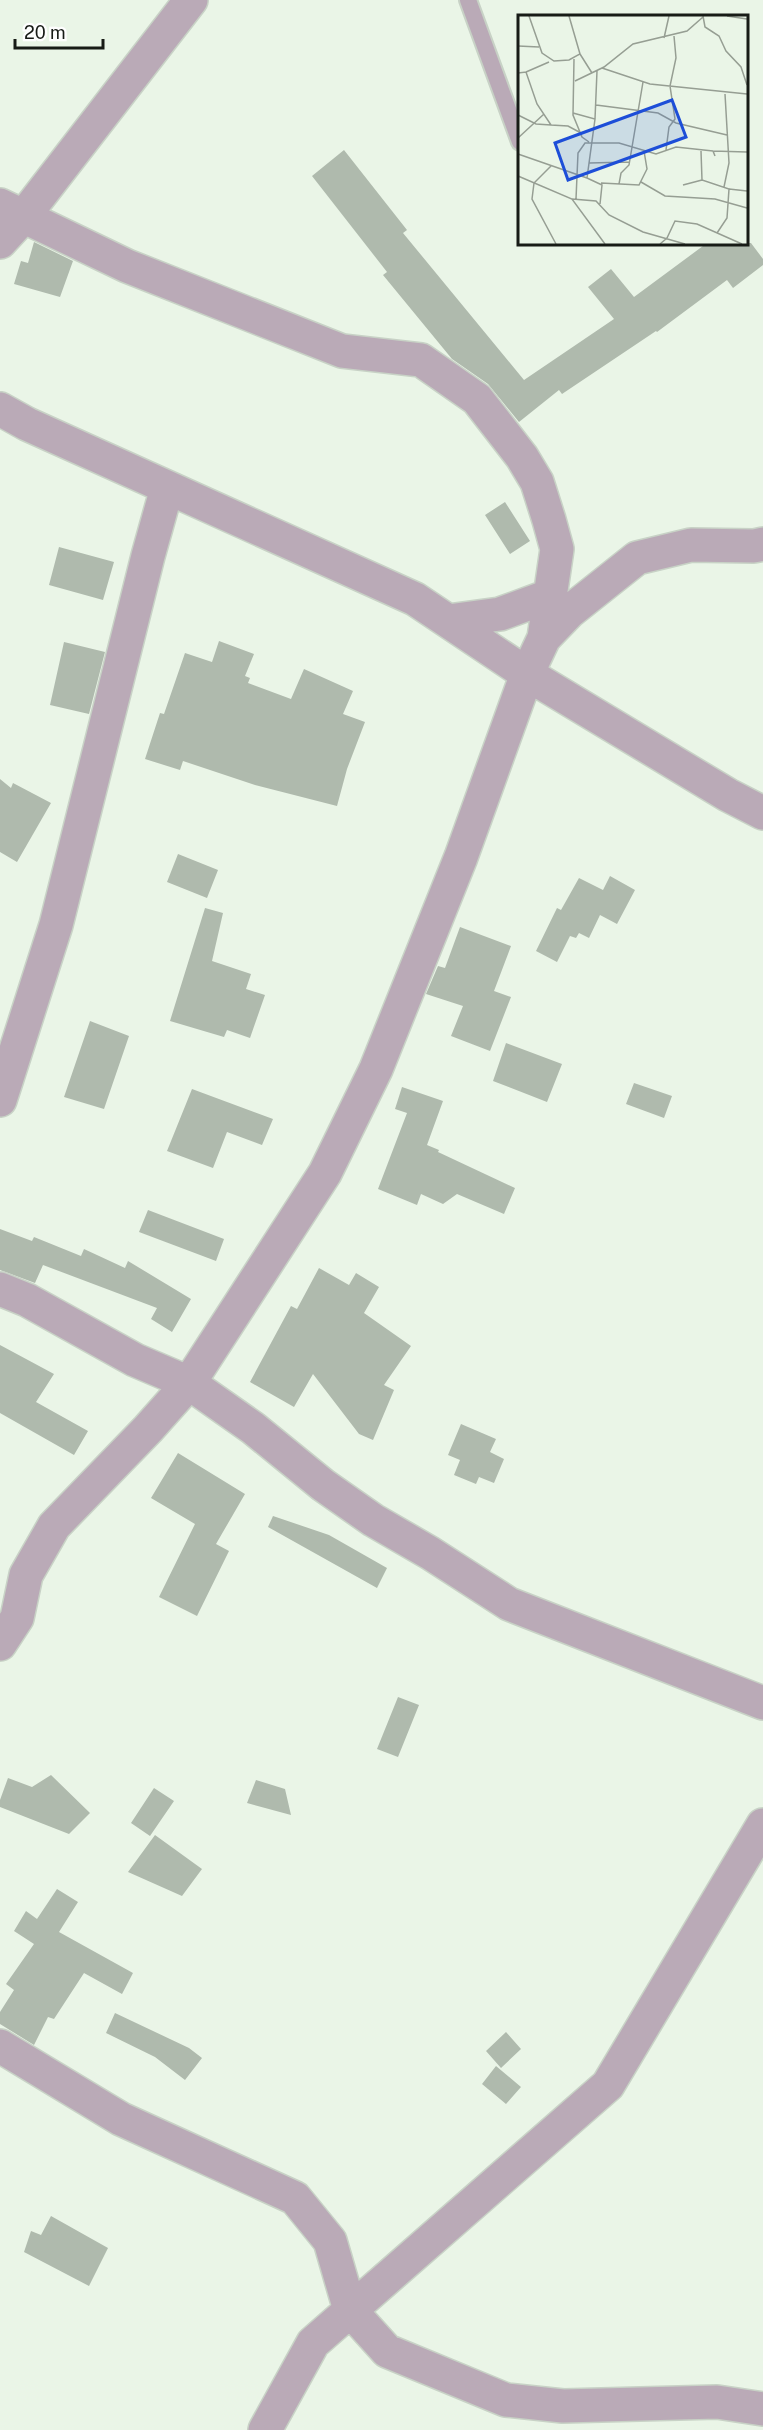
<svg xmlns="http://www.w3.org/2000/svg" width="763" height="2430" font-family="'Public Sans',sans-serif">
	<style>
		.building { fill: #afbaad }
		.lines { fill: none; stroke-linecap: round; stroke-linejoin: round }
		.lane-casing { stroke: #c8d2c6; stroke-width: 20 }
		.street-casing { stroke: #c8d2c6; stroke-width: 36 }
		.lane { stroke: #baaab7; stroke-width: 16 }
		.street { stroke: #baaab7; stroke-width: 33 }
		.inset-road { fill: none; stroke: #969e93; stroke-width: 1.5 }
		.view { fill: #1d4ed8; fill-opacity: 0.15; stroke: #1d4ed8; stroke-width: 3 }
		.inset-edge { fill: none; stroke: #171b16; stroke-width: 3 }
	</style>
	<rect width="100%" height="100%" fill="#eaf5e7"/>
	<path class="building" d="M 344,150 L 407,230 L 403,233 L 524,380 L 614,319 L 588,287 L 611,269 L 634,297 L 707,243 L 751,243 L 763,259 L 763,265 L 733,288 L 727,280 L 657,332 L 656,331 L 562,394 L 559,390 L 519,422 L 488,384 L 452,359 L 383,275 L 387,272 L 312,176 Z
		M 34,242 L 73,261 L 60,297 L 14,284 L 21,261 L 28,263 Z
		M 505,502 L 530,541 L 510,554 L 485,515 Z
		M 59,547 L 114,562 L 103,600 L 49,585 Z
		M 219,641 L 254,654 L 245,676 L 250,678 L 248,683 L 291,699 L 304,669 L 353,691 L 343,714 L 365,722 L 347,769 L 337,806 L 255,785 L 183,761 L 180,770 L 145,759 L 160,713 L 164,714 L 185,653 L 212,662 Z
		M 64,642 L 105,652 L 89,714 L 50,705 Z
		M 0,779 L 11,788 L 13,783 L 51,803 L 17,862 L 0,852 Z
		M 178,854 L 218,870 L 207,898 L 167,882 Z
		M 610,876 L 635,890 L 617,924 L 600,915 L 589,938 L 579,933 L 576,938 L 570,936 L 557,962 L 536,951 L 557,908 L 561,910 L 579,878 L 603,890 Z
		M 205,908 L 223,913 L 212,961 L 251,974 L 246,989 L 265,995 L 250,1038 L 227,1030 L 224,1037 L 170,1021 Z
		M 460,927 L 511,946 L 494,991 L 511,997 L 490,1051 L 451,1036 L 463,1006 L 426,994 L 438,966 L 445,968 Z
		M 90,1021 L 129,1036 L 104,1109 L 64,1097 Z
		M 506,1043 L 562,1064 L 547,1102 L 493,1081 Z
		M 634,1083 L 672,1096 L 664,1118 L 626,1104 Z
		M 402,1087 L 443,1101 L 427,1145 L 439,1150 L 438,1152 L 515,1188 L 504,1214 L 457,1194 L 443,1204 L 421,1194 L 417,1205 L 378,1189 L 407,1113 L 395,1109 Z
		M 192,1089 L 273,1119 L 262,1145 L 227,1132 L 213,1168 L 167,1151 Z
		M 148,1210 L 224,1239 L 216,1261 L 139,1232 Z
		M 0,1229 L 32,1241 L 34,1237 L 81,1256 L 84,1249 L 125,1268 L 128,1261 L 191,1299 L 172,1332 L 151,1319 L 157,1308 L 43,1265 L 35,1283 L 0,1270 Z
		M 319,1268 L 349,1285 L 356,1273 L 379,1287 L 364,1313 L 411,1346 L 384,1385 L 394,1390 L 373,1440 L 359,1434 L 313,1374 L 294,1407 L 250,1382 L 291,1306 L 297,1309 Z
		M 0,1345 L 54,1374 L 36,1402 L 88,1431 L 74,1455 L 0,1413 Z
		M 461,1424 L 496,1439 L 490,1452 L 504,1459 L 494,1483 L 479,1477 L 476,1484 L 454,1475 L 460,1460 L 448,1455 Z
		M 178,1453 L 245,1494 L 216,1544 L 229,1551 L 197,1616 L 159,1597 L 195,1524 L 151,1498 Z
		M 273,1516 L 329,1535 L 387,1568 L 377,1588 L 268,1527 Z
		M 398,1697 L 419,1705 L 398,1757 L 377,1749 Z
		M 51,1775 L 90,1813 L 69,1834 L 0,1807 L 0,1800 L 8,1778 L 32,1787 Z
		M 256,1780 L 285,1789 L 291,1815 L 247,1803 Z
		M 154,1788 L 174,1801 L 150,1836 L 131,1823 Z
		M 155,1835 L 202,1869 L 182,1896 L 128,1872 Z
		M 57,1889 L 78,1902 L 59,1932 L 133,1973 L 122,1994 L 84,1973 L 54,2019 L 48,2017 L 34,2045 L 0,2024 L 0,2012 L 14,1990 L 6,1984 L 34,1944 L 14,1931 L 26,1911 L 37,1919 Z
		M 115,2013 L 189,2048 L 202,2058 L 185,2080 L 155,2057 L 106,2033 Z
		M 506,2032 L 521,2049 L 501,2068 L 486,2051 Z
		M 496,2066 L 521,2087 L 506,2104 L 482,2084 Z
		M 51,2216 L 108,2248 L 89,2286 L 24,2252 L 31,2231 L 41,2235 Z"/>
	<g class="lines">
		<defs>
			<path id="lane" d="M 468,0 L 520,142"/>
			<path id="street" d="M 0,205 L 127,266 L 342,351 L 421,360 L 477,399 L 522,457 L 537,482 L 549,520 L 557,549 L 544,638
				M 0,242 L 24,216 L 191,0
				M 0,409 L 27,424 L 415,599 L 527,674 L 728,795 L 763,813
				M 448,621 L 500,614 L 549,596
				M 0,1100 L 56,925 L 148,556 L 167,488
				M 0,1289 L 27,1300 L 135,1360 L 189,1383 L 253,1428 L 323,1485 L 373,1520 L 430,1553 L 509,1604 L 763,1703
				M 0,1644 L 17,1618 L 26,1575 L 54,1526 L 148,1429 L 189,1383 L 325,1173 L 376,1069 L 461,857 L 527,674 L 544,638 L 569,612 L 637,558 L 691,545 L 754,546 L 763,544
				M 0,2046 L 121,2119 L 295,2198 L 330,2241 L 350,2310 L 387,2351 L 506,2400 L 563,2406 L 717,2402 L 763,2409
				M 265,2430 L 313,2343 L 608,2085 L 763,1825"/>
		</defs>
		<use href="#lane" class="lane-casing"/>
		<use href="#street" class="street-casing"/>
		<use href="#lane" class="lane"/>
		<use href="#street" class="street"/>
	</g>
	<g transform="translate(518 15)">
		<rect width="230" height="230" fill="#eaf5e7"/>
		<path class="inset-road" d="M 11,1 L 24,38 L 36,46 L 51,45 L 62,39 L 51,1M 185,1 L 187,12 L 201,21 L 208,36 L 223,52 L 229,70M 209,1 L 229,4M 146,23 L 151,1M 0,31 L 21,32M 62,39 L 74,58M 56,44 L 55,100 L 64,122 L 71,127M 84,53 L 132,69 L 229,79M 8,57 L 31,47M 0,58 L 8,57 L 19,89 L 33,110 L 50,111 L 63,118M 57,66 L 86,52 L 115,29 L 169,16 L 185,2M 78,90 L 140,98 L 158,108 L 209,120M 55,98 L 77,104 L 69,163 L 84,170 L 82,189M 0,100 L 18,109 L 33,110M 77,104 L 79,56M 0,123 L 26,99M 148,135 L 151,112 L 157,104 L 152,71 L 158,43 L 156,21M 183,136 L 184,165 L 211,174 L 209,203 L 199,218M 0,139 L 69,163M 197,141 L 195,136 L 229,137M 71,148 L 112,147M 33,151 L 16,168 L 14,184 L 38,229M 0,161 L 54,184 L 87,229M 123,167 L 147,181 L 197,184 L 229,193M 83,168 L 121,170 L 129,154 L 126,136M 101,169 L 103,158 L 111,150 L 125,67M 165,170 L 184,165M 206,172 L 211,148 L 207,79M 211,174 L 229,176M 54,184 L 78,186 L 91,200 L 125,217 L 167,229M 58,184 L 60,138 L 67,128 L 101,128 L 138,139 L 158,132 L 195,136M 142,229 L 149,223 L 157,206 L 179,209 L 224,229"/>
		<path class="view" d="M 154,85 L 168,122 L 50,165 L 37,128 Z"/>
		<rect width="230" height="230" class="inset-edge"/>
	</g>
	<path d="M15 39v9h88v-9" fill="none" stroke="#171b16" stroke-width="3"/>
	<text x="24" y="39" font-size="18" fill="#171b16" stroke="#fefefe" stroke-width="4.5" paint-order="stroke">20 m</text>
</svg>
